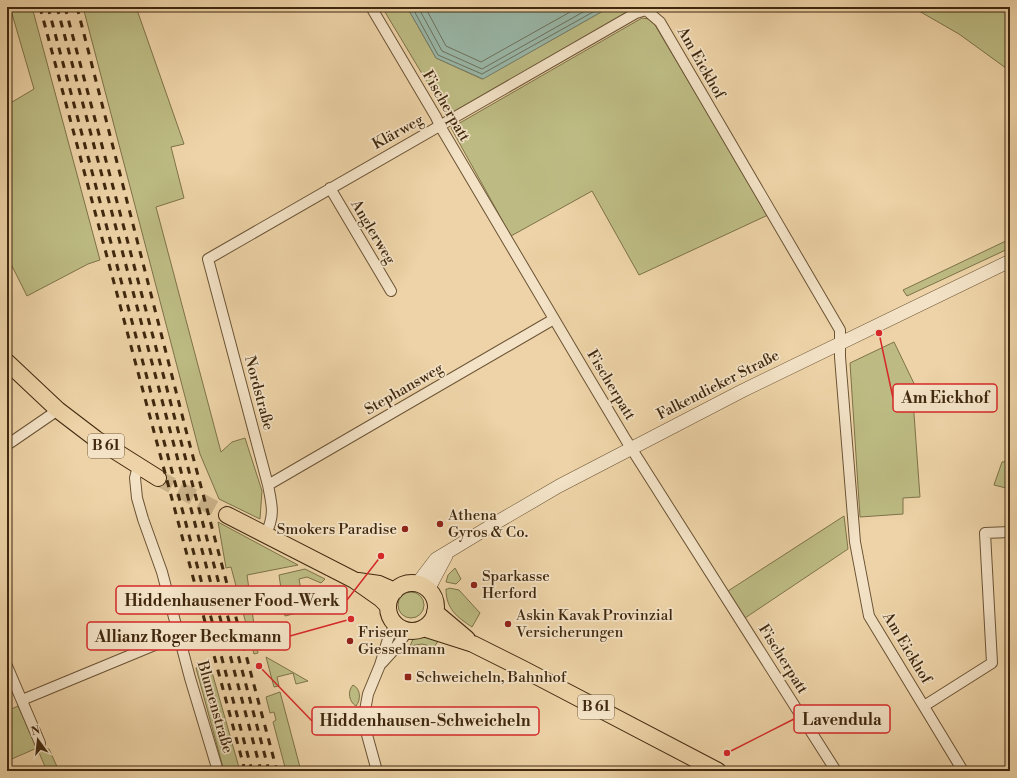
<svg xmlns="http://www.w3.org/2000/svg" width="1017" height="778" font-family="'Libre Bodoni',serif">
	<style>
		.green { fill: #bdbb83; stroke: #7e7248 }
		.water { fill: #99b8a9; stroke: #757e6b }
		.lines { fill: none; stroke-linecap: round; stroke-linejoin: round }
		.shore { stroke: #6c705c; stroke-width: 1 }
		.primary-tunnel { stroke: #cab188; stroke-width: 16; stroke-dasharray: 16 8; stroke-linecap: butt }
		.minor-casing { stroke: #6b5334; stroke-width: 12 }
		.tertiary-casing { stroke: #6b5334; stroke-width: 14 }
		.primary-casing { stroke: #40280e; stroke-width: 18 }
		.minor { stroke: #f3e2c6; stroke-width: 10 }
		.tertiary { stroke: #f3e2c6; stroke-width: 13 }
		.primary { stroke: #edd3a7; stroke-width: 16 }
		.rail { stroke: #40280e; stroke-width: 3; stroke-dasharray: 7 7; stroke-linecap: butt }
		.poi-dot { fill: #8f2418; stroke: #f3e2c6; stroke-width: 1.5 }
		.labels { text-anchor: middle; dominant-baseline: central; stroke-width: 3.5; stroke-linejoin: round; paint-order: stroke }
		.shield { fill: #f3e2c6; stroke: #766045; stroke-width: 1 }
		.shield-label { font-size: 14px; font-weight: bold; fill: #40280e }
		.street-label { font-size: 15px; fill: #40280e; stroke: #f3e2c6 }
		.poi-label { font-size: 15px; fill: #40280e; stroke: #f3e2c6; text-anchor: start }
		.leader { fill: none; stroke: #d62828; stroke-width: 1.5 }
		.callout-dot { fill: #d62828; stroke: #f3e2c6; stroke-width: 1.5 }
		.callout { fill: #f3e2c6; stroke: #d62828; stroke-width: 1.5 }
		.callout-label { font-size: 16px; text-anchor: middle; font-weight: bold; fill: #40280e }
	</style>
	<rect width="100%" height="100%" fill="#edd3a7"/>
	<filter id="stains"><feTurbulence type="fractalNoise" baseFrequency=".005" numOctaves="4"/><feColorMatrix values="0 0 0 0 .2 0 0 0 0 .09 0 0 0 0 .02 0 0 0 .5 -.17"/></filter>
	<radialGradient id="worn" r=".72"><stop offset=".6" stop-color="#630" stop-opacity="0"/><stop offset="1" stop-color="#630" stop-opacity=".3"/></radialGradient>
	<path class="green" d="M 10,7 L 32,7 L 100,260 L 88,264 L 27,296 L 7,256 L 7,105 L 34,89 Z
		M 83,7 L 136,7 L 184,144 L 171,147 L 184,198 L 156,207 L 221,452 L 232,442 L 245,438 L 262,491 L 260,519 L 219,499 L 200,454 Z
		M 382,7 L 407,7 L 436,58 L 482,79 L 610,7 L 639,7 L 448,117 Z
		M 912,7 L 1010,7 L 1010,71 L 959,34 Z
		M 642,18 L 649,19 L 655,25 L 768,215 L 639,275 L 592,191 L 511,236 L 451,128 Z
		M 1010,239 L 1010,248 L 907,296 L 903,290 Z
		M 894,342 L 921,398 L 913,400 L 920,497 L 903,498 L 903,514 L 860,517 L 850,363 Z
		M 1010,461 L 1010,489 L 994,485 L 1002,462 Z
		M 844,516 L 848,549 L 745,618 L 728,591 Z
		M 218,522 L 298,565 L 247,575 L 258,653 L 254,654 L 231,567 L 226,568 Z
		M 455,568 L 461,579 L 456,584 L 446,582 L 448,575 Z
		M 305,569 L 325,579 L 321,583 L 307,577 L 299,579 L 305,611 L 285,616 L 279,575 Z
		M 449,588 L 459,590 L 480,613 L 472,627 C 457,617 446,609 446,589 L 448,589 Z
		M398 605a13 13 0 1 1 26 0a13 13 0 1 1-26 0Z
		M 425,635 L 439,640 L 434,647 L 422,644 L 410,646 L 413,639 L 419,638 Z
		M 266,657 L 308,681 L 296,684 L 293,673 L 277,677 L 279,686 L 274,687 Z
		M 210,665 L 240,771 L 224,771 L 196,668 Z
		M 353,685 C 361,689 361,700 356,706 C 349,702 347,691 353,685 Z
		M 280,692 L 301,771 L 286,771 L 273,722 L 276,720 L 274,712 L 270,713 L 266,697 Z
		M 18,706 L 37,748 L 49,749 L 59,771 L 47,771 L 37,748 L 7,761 L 7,711 Z"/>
	<path class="water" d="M 407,7 L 610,7 L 483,79 L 436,58 Z"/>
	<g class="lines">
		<path class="shore" d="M 412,7 L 438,55 L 482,74 L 602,7
			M 418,7 L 442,51 L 482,69 L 592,7
			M 425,7 L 446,46 L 481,62 L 579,7"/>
		<path class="primary-tunnel" d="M 158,478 L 227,515"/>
		<defs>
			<path id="minor" d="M 371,7 L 436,117 L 440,126 L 586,373 L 626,440 L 836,771
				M 330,188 L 391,291
				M 7,445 L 58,410
				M 138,466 L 135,478 L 137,498 L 143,519 L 162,572 L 190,678 L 218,771
				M 268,485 L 554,319
				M 266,534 C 275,514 272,506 268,485 L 208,259 L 636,13 L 646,10 L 660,22 L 840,330 L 840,357 L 855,542 L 869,616 L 963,771
				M 382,663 L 392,652 L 408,631
				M 7,666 L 40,743
				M 22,700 L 167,640 L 179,637
				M 924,706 L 992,663 L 985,533 L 1010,532
				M 377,771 L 364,724 L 364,716 L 368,694 L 380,665 L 388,639 L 395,624"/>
			<path id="tertiary" d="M 417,584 L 436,559 L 499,521 L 559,486 L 742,391 L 1010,261
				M 428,590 L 446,556"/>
			<path id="primary" d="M 7,362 L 58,410 L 96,439 L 158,478
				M 227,515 L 354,580 L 381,599 L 388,606
				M 358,581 L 379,584 L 395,591
				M388 607a24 24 0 1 1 48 0a24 24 0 1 1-48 0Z
				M 435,612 L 467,639
				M 423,628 L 473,644 L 523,669 L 718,771"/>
		</defs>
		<use href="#minor" class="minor-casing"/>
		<use href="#tertiary" class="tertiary-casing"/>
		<use href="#primary" class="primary-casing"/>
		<use href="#minor" class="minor"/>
		<use href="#tertiary" class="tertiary"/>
		<use href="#primary" class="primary"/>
		<path class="rail" d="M 40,7 L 245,771
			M 48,7 L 252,771
			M 57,7 L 261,771
			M 65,7 L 269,771
			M 77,7 L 188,438 L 277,771"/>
	</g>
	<g class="poi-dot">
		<circle cx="440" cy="524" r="4"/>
		<circle cx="405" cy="529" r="4"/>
		<circle cx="474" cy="585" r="4"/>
		<circle cx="508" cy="624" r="4"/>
		<circle cx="350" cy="641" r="4"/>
		<rect x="404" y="673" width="8" height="8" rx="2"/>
	</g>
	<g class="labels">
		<g class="shield">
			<rect x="88" y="434" width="36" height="24" rx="3"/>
			<rect x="578" y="695" width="36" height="24" rx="3"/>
		</g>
		<g class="shield-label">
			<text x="106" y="446">B 61</text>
			<text x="596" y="707">B 61</text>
		</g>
		<g class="street-label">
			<text transform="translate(701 63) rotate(60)">Am Eickhof</text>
			<text transform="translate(446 106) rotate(60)">Fischerpatt</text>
			<text transform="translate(398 132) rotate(-29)">Klärweg</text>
			<text transform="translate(373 232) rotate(59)">Anglerweg</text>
			<text transform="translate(611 385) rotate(59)">Fischerpatt</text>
			<text transform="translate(718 385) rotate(-27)">Falkendieker Straße</text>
			<text transform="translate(404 389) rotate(-30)">Stephansweg</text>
			<text transform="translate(259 393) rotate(75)">Nordstraße</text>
			<text transform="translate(907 648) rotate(59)">Am Eickhof</text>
			<text transform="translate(783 659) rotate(58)">Fischerpatt</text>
			<text transform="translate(215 707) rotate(74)">Blumenstraße</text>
		</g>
		<g class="poi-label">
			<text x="448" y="515">Athena<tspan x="448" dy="17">Gyros &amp; Co.</tspan></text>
			<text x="397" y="529" text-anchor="end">Smokers Paradise</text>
			<text x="482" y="576">Sparkasse<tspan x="482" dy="17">Herford</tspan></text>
			<text x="516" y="615">Askin Kavak Provinzial<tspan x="516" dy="17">Versicherungen</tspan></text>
			<text x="358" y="632">Friseur<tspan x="358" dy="17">Giesselmann</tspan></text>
			<text x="416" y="677">Schweicheln, Bahnhof</text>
		</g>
	</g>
	<path class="leader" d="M879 333L893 398M381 556L347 600M351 619L290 636M727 753L794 719M259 666L312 721"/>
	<g class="callout-dot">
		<circle cx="879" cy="333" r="4"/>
		<circle cx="381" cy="556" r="4"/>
		<circle cx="351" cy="619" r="4"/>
		<circle cx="727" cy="753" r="4"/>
		<circle cx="259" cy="666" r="4"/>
	</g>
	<g class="callout">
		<rect x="893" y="384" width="104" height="28" rx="4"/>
		<rect x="116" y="586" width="231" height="28" rx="4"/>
		<rect x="87" y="622" width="203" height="28" rx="4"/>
		<rect x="794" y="705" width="96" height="28" rx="4"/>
		<rect x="312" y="707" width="227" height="28" rx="4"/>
	</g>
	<g class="callout-label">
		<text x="945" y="403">Am Eickhof</text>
		<text x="232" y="606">Hiddenhausener Food-Werk</text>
		<text x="188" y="642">Allianz Roger Beckmann</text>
		<text x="842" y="725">Lavendula</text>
		<text x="425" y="726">Hiddenhausen-Schweicheln</text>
	</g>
	<rect width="1017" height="778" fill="none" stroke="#edd3a7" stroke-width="24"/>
	<rect x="8" y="8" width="1001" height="762" fill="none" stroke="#40280e" stroke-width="2"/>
	<rect x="12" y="12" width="993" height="754" fill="none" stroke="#40280e"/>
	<g transform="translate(38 740) rotate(345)" stroke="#f3e2c6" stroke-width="3" paint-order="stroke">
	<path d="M0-3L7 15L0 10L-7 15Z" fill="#40280e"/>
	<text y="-6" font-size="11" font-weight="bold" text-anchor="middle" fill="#40280e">N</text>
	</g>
	<rect width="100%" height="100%" filter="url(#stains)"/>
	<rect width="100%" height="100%" fill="url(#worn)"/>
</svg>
